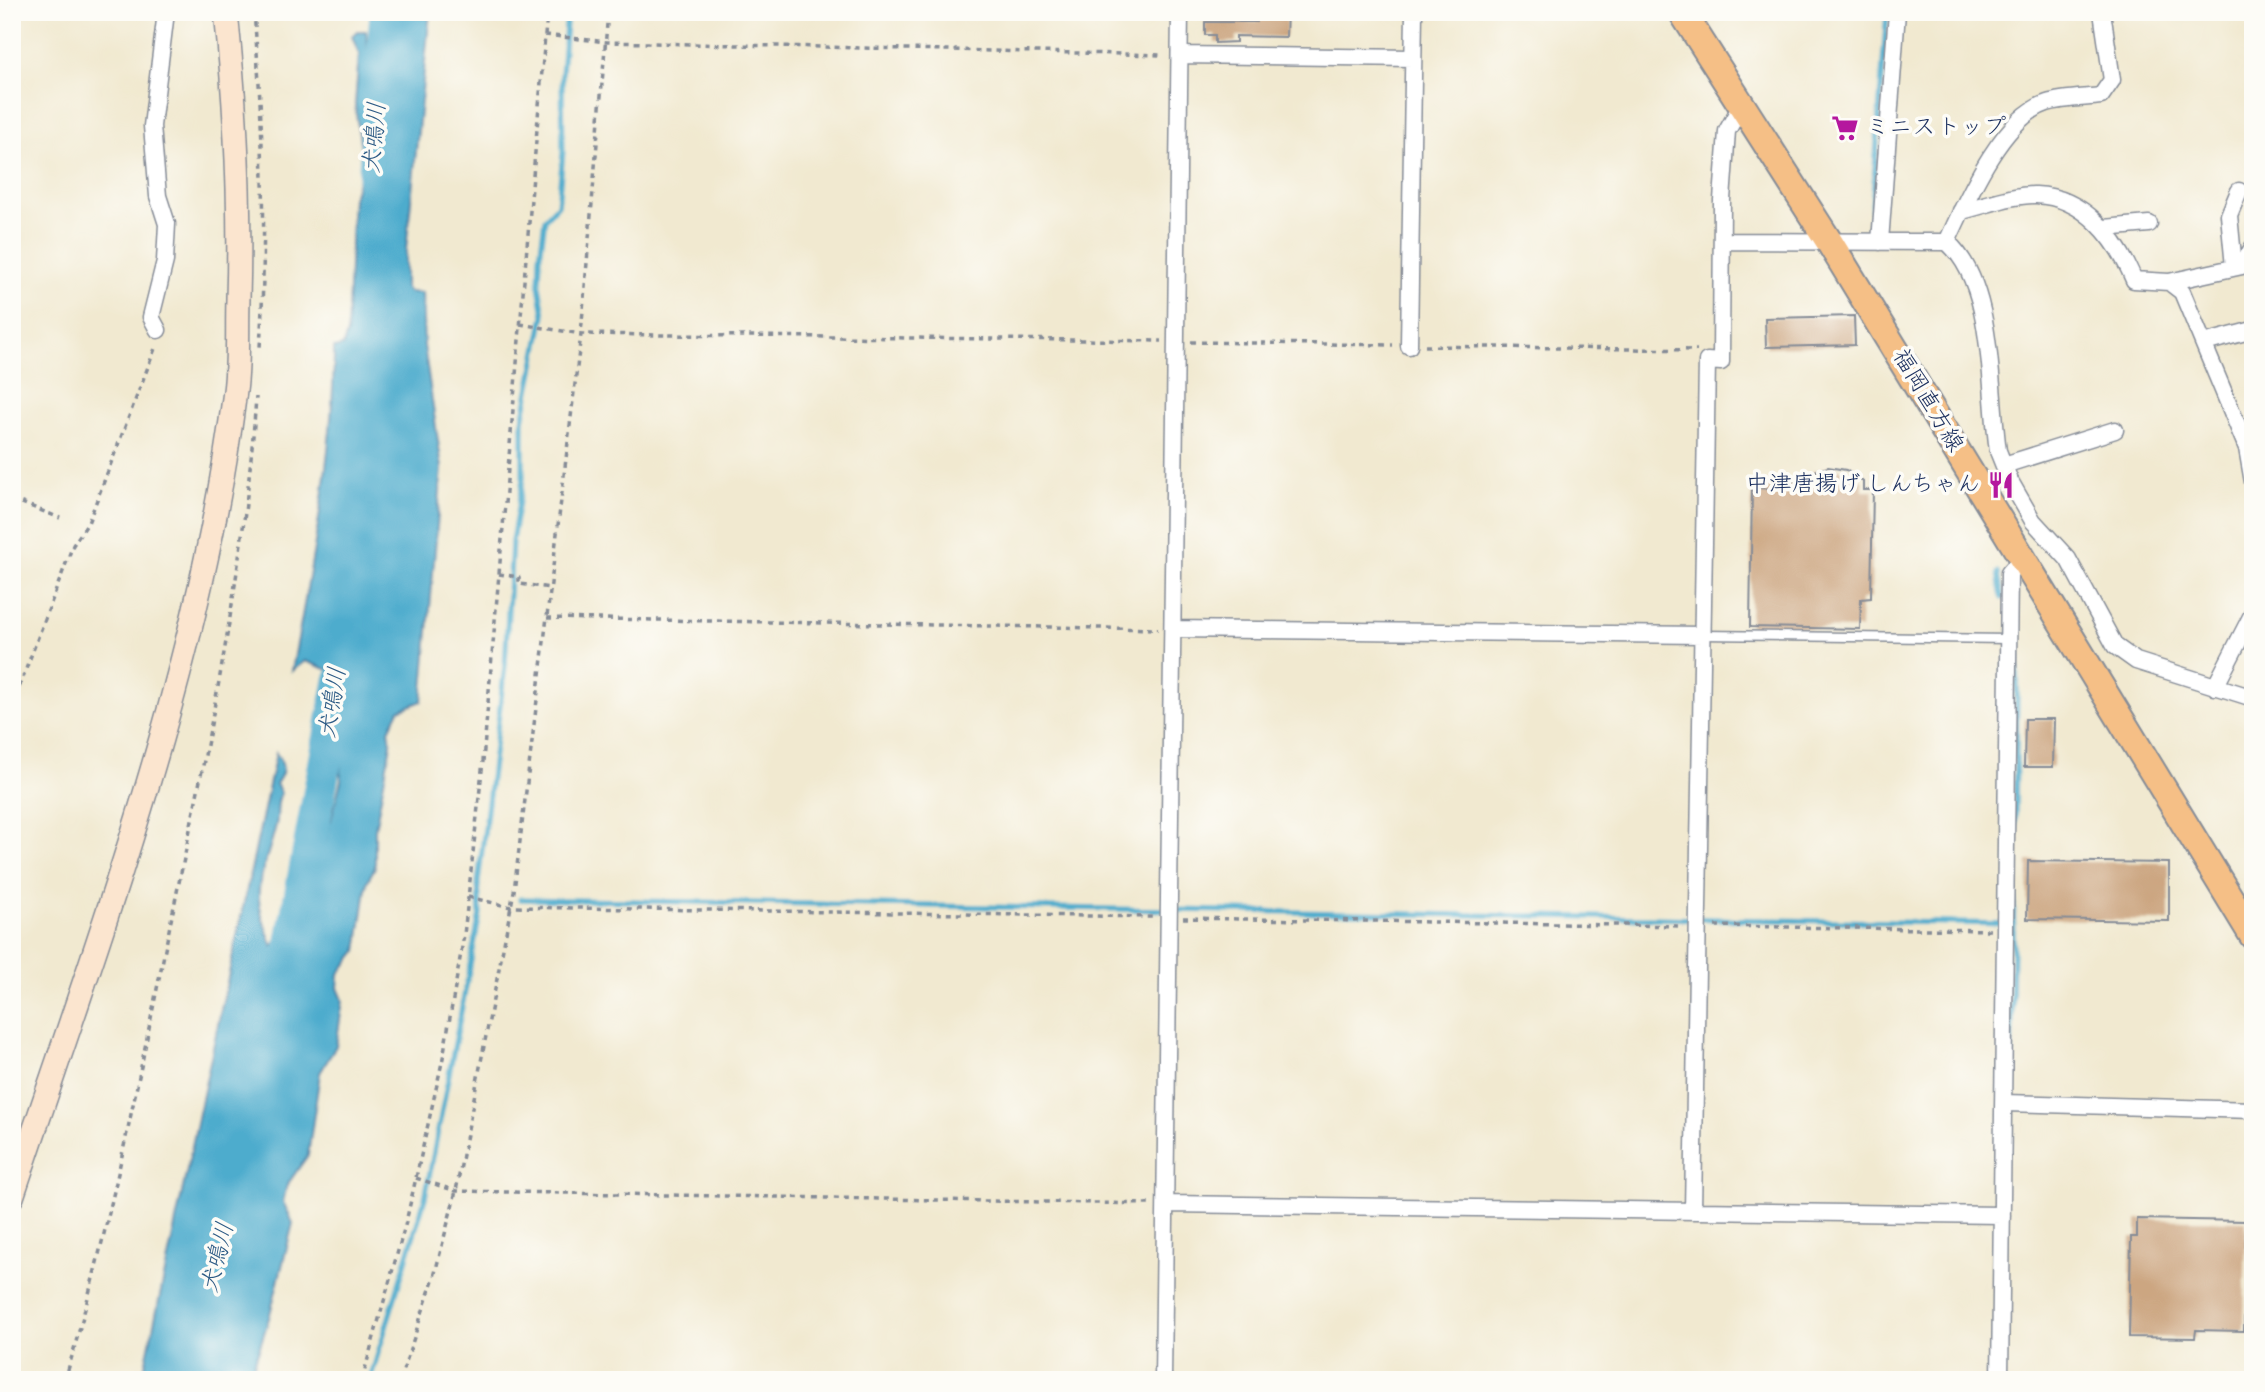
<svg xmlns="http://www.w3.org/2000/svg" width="2265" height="1392" font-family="'Indie Flower','Klee One',sans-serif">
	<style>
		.water { fill: #4eaccd; stroke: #346e96; stroke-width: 2 }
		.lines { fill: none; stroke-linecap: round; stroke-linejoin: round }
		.stream { stroke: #4eaccd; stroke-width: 5 }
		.river { stroke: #4eaccd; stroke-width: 33 }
		.building { fill: #cca681 }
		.lane-casing { stroke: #868c97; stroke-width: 11 }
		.street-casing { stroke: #868c97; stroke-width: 19 }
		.secondary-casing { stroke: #868c97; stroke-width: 26 }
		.primary-casing { stroke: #868c97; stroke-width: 30 }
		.path { stroke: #868c97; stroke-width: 3.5; stroke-dasharray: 5 5; stroke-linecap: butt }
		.lane { stroke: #fff; stroke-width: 8 }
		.street { stroke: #fff; stroke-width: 16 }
		.secondary { stroke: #fbe5cf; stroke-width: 23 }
		.primary { stroke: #f5bf86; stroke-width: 26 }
		.labels { text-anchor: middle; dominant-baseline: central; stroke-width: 7; stroke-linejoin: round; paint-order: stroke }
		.poi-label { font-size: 23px; fill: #1b2f5e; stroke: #fdfcf7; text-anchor: start }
		.street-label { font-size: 23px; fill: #1b2f5e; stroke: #fdfcf7 }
		.water-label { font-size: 24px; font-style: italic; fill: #2d5b85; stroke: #fdfcf7 }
	</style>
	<rect width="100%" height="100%" fill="#fdfcf7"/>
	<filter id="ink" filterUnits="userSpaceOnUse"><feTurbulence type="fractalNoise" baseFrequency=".0143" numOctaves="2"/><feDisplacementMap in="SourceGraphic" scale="14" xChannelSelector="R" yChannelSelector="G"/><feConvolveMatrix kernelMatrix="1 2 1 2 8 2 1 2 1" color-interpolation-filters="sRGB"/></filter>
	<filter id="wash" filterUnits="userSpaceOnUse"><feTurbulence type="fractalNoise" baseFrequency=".00686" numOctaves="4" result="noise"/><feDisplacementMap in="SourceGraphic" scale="28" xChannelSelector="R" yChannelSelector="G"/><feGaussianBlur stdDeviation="1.57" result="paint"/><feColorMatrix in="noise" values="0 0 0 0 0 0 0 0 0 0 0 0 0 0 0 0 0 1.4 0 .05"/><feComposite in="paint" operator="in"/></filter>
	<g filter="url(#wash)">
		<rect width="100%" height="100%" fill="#f1e9d0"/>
		<path class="water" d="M 383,12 L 430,12 L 405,260 L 405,287 L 409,292 L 422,293 L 424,346 L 442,468 L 422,701 L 399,710 L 389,730 L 391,744 L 375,829 L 375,867 L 367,882 L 357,951 L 339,974 L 338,988 L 343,1000 L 336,1046 L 320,1073 L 308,1155 L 287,1185 L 283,1202 L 293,1223 L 269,1318 L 249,1380 L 142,1380 L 276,753 C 285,766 285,771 276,784 L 281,793 C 275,804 279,813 276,825 C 262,882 247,886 273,946 L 287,923 L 305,916 L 312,907 L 316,857 L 324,849 L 341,780 L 340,761 L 326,706 L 331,678 L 329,670 L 305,661 L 292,671 C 311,566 334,456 334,348 L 343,346 L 347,333 L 353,198 L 363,164 L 355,105 L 359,54 L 352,36 L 357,31 L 366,31 L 371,83 L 370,135 L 381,141 L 393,40 Z"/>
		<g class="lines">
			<path class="stream" d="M 1870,232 L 1887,12
				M 1998,573 L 2002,598
				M 520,899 L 2014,924
				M 2011,1073 L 2018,630 L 2012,630
				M 370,1380 L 425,1198 L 480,914 L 478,883 L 505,666 L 512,541 L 523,479 L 523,421 L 544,315 L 539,285 L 540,257 L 545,219 L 558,205 L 563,152 L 562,74 L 567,12"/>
			<path class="river" d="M 374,184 L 386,12
				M 288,962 L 340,681"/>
		</g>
		<g id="blocks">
			<path class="building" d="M 1257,12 L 1287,12 L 1286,37 L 1236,36 L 1236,42 L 1215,43 L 1215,35 L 1205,35 L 1205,22 L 1257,22 Z
				M 1854,316 L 1855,345 L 1766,347 L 1765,318 Z
				M 1828,467 L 1846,470 L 1863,481 L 1863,490 L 1873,490 L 1871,598 L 1861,599 L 1860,629 L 1750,627 L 1752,488 L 1784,489 L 1799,476 Z
				M 2025,719 L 2054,719 L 2053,767 L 2024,767 Z
				M 2028,861 L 2169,863 L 2169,921 L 2027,919 Z
				M 2137,1219 L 2246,1221 L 2244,1331 L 2196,1330 L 2195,1338 L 2129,1337 L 2131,1237 L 2137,1237 Z"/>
		</g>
	</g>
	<g filter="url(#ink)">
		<use href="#blocks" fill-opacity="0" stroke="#868c97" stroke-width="2"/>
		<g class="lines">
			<defs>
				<path id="lane" d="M 1703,635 L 2009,639"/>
				<path id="street" d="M 1180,55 L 1413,58
					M 1961,211 C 1984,206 2013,194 2036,195 C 2085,197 2117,239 2134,280 L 2169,282 L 2182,292 L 2247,448 L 2253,482
					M 2104,228 L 2149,224
					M 1722,241 L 1947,242 C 1995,283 1989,389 1998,451 L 2010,481 L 2033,521 L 2068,559 L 2115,646 L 2136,661 L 2253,698
					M 1880,242 L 1897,12
					M 1947,242 C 1966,201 2001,118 2047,103 C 2063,98 2084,98 2101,96 L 2112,80 L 2102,12
					M 2234,267 L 2229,215 L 2239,191
					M 2169,282 L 2242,266 L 2253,247
					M 158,330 L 151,317 L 165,261 L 167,224 L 158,196 L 152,126 L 166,12
					M 2204,343 L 2253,330
					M 1409,346 L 1414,12
					M 2004,465 L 2115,430
					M 1173,629 L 1703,635
					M 2215,687 L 2253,613
					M 2004,1103 L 2253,1110
					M 1167,1204 L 2002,1215
					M 1693,1211 L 1707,361 L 1721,362 L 1722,200 L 1727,131 L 1741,106
					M 1163,1380 L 1180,12
					M 2000,1380 L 2009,573 L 2022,558"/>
				<path id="secondary" d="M 12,1197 C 100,932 200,669 235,391 C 239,361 237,329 238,299 C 241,202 236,108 226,12"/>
				<path id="primary" d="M 1682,12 L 1830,243 L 2253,936"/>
			</defs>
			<use href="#lane" class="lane-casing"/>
			<use href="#street" class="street-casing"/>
			<use href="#secondary" class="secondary-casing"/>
			<use href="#primary" class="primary-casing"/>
			<path class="path" d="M 254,12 C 263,124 267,235 260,347
				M 545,35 L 607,42 L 1164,55
				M 520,324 L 581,334 L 1162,341
				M 1191,342 L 1393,345
				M 1425,346 L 1697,350
				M 12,499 L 60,518
				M 499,574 L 519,577 L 519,584 L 551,588
				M 547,618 L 1158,629
				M 12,706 L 73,545 L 88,523 L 156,346
				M 468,897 L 511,907 L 1154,917
				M 1183,918 L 1683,926
				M 1715,926 L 1991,930
				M 416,1178 L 456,1191 L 1150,1204
				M 65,1380 C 109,1232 138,1081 169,930 C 206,754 244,577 256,397
				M 362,1380 L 406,1222 L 443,1058 L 464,935 L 483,761 L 547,12
				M 400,1380 L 434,1277 L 456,1191 L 514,891 L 581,334 L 608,12"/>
			<use href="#lane" class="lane"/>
			<use href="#street" class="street"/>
			<use href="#secondary" class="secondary"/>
			<use href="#primary" class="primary"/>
		</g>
	</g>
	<defs>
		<symbol id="supermarket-bare" viewBox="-9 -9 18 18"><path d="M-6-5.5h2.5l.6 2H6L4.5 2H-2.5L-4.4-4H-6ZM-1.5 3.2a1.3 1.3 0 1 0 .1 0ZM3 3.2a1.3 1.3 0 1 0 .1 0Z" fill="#b5179e" stroke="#fdfcf7" stroke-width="2.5" paint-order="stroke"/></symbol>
		<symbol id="restaurant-bare" viewBox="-9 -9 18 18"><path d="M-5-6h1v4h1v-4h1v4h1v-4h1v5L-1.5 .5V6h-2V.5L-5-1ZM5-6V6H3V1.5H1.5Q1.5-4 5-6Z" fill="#b5179e" stroke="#fdfcf7" stroke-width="2.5" paint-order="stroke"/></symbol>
	</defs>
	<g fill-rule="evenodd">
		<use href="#supermarket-bare" x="1826" y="109" width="38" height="38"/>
		<use href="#restaurant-bare" x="1982" y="466" width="38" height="38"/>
	</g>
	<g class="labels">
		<g class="poi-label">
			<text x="1866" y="128">ミニストップ</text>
			<text x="1980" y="485" text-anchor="end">中津唐揚げ しんちゃん</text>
		</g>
		<g class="street-label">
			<text transform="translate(1927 401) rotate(59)">福岡直方線</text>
		</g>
		<g class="water-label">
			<text transform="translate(376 138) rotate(-85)">犬鳴川</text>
			<text transform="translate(334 703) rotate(-81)">犬鳴川</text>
			<text transform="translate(219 1258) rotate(-76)">犬鳴川</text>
		</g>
	</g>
	<rect width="2265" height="1392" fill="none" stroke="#fdfcf7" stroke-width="42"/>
</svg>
